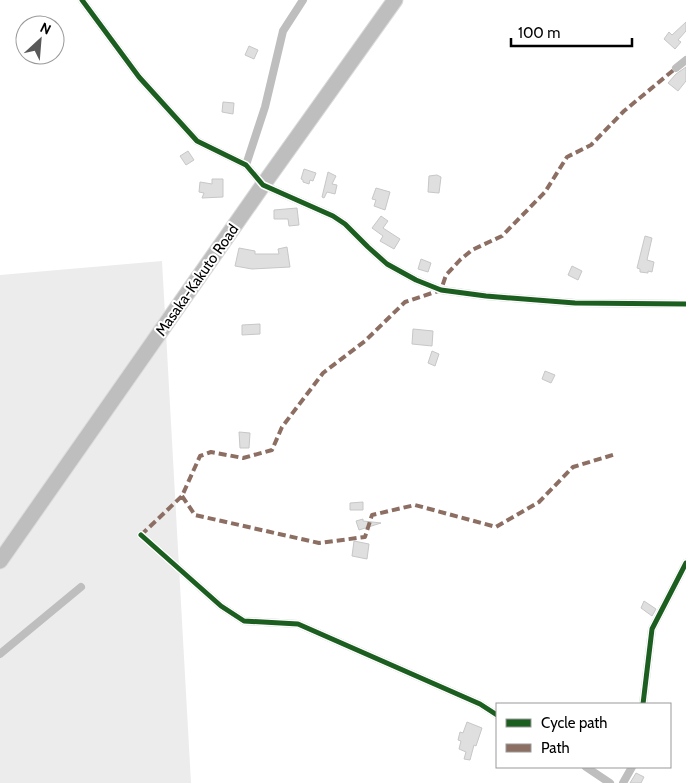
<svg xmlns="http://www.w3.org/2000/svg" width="686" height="783" font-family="Cabin,sans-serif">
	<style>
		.green { fill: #ececec }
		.building { fill: #dfdfdf; stroke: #c7c7c7 }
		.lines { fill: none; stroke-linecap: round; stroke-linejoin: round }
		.highway-casing { stroke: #dbdbdb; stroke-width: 17 }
		.street { stroke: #bebebe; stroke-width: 8 }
		.highway { stroke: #bebebe; stroke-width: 15 }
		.quiet { stroke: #8d6e63; stroke-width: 4; stroke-dasharray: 8 4; stroke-linecap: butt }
		.cycleway-casing { stroke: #fff; stroke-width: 8 }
		.cycleway { stroke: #1b5e20; stroke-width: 5 }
		.labels { text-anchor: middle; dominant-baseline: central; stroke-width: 4; stroke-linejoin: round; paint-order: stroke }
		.street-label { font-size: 15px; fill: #000; stroke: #fff }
	</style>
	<rect width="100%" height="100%" fill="#fff"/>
	<path class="green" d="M 162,261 L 191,783 L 0,783 L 0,275 Z"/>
	<path class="building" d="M 686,22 L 686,31 L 678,40 L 681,42 L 675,49 L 664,39 L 669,32 L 672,35 Z
		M 249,46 L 258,50 L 254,59 L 245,55 Z
		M 686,67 L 686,81 L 678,91 L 668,83 L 676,74 Z
		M 223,102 L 234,103 L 233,114 L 222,112 Z
		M 188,151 L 194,160 L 186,165 L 180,156 Z
		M 304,169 L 316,173 L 313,181 L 310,180 L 309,184 L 303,182 L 303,180 L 301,179 Z
		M 328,172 L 336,176 L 332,184 L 337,185 L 335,194 L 327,192 L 324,198 L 322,197 Z
		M 437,175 L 441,177 L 439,193 L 428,192 L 429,176 Z
		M 212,179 L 223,179 L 223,197 L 202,198 L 204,193 L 199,192 L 200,182 L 212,184 Z
		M 376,188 L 390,192 L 385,210 L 374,206 L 376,200 L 372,199 Z
		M 297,208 L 299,225 L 289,226 L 288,219 L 274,219 L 274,210 Z
		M 381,216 L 388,221 L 383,228 L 400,239 L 394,249 L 380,241 L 383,236 L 372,228 Z
		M 645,236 L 652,238 L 647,260 L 654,262 L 652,272 L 648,271 L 648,273 L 640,272 L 640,269 L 637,268 Z
		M 287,247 L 290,267 L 252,269 L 235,266 L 239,248 L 255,251 L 255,254 L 279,254 L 278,249 Z
		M 421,259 L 431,263 L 428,272 L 418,269 Z
		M 572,266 L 582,271 L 578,280 L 568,275 Z
		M 260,324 L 260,334 L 242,335 L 242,325 Z
		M 413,329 L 433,331 L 432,346 L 412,344 Z
		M 432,351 L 439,354 L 435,366 L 428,363 Z
		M 545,371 L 555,375 L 551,383 L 542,379 Z
		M 239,432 L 250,433 L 249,448 L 240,448 Z
		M 363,502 L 363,510 L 350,510 L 350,503 Z
		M 363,519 L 363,521 L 381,523 L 359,530 L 356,521 Z
		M 354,541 L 369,544 L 367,559 L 352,556 Z
		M 644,601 L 656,609 L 652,616 L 641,608 Z
		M 467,722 L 482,728 L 476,746 L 474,745 L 470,760 L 464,759 L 466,752 L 459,749 L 461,741 L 458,740 L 460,732 L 463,733 Z
		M 636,773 L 644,777 L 641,783 L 630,783 Z"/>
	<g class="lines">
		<defs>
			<path id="highway" d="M 0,561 L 263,185 L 395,0"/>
		</defs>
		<use href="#highway" class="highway-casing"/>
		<path class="street" d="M 82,0 L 139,77 L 197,141 L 246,165 L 263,185 L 333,216 L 345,224 L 368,247 L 387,264 L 416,280 L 441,290 L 486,296 L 575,303 L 686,304
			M 676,68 L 686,60
			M 246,165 L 265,107 L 283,31 L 303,0
			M 141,535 L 221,606 L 244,621 L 298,624 L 480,704 L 497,715
			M 0,654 L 81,587
			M 643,704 L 652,629 L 686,563
			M 586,767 L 610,783
			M 623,783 L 632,767"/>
		<use href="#highway" class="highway"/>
		<path class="quiet" d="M 182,496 L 195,515 L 319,543 L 365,537 L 372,515 L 415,505 L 496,527 L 539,502 L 573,467 L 616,454
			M 141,535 L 182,496 L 200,456 L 211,452 L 243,458 L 272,450 L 282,427 L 323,373 L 365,341 L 405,302 L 441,290 L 446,275 L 460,260 L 472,250 L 502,236 L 545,192 L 567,157 L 591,145 L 624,111 L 676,68"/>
		<defs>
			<path id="cycleway" d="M 82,0 L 139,77 L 197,141 L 246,165 L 263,185 L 333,216 L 345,224 L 368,247 L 387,264 L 416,280 L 441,290 L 486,296 L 575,303 L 686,304
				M 141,535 L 221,606 L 244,621 L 298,624 L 480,704 L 497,715
				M 643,704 L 652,629 L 686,563"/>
		</defs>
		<use href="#cycleway" class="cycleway-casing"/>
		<use href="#cycleway" class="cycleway"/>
	</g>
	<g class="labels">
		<g class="street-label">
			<text transform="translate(197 280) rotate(-55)">Masaka-Kakuto Road</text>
		</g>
	</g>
	<rect x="496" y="703" width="175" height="65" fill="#ffffff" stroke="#999999"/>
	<rect x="506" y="719" width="25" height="8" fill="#1b5e20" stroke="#999999"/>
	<text x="541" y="728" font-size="15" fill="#000000">Cycle path</text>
	<rect x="506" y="744" width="25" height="8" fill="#8d6e63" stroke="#999999"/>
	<text x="541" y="753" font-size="15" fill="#000000">Path</text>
	<g transform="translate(40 40) rotate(26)"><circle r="24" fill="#ffffff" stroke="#999999"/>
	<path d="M0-4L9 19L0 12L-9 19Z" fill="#595959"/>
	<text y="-8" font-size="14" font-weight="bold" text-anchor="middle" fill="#000000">N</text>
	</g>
	<path d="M511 38v8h121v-8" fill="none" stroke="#000000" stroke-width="2.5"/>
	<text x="518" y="38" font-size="15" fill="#000000" stroke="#ffffff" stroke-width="4" paint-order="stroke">100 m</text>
</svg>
